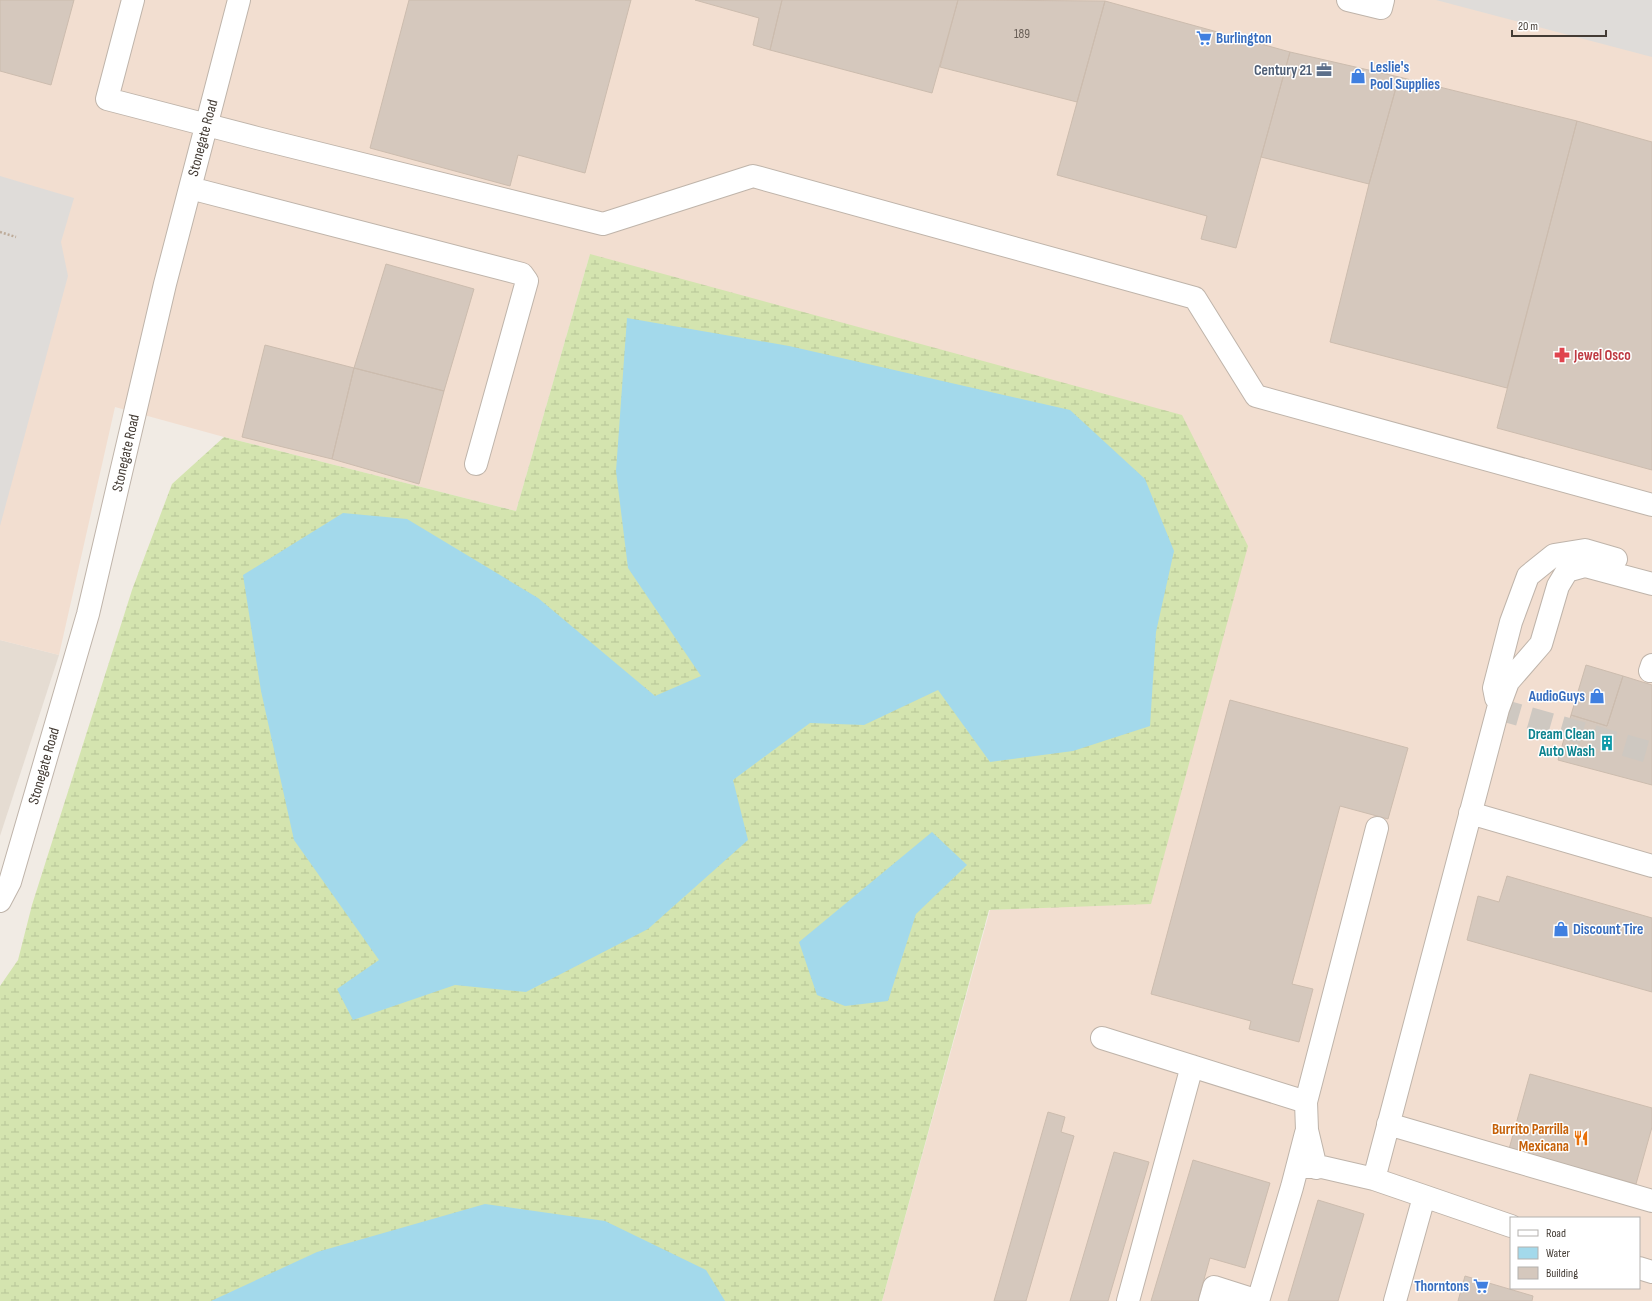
<svg xmlns="http://www.w3.org/2000/svg" width="1652" height="1301" font-family="'Sofia Sans Condensed',sans-serif">
	<style>
		.residential { fill: #e5dcd2 }
		.commercial { fill: #f2ded0; fill-rule: evenodd }
		.wetland { fill: url(#wetland-marsh) }
		.parking { fill: #dfdcd9 }
		.water { fill: #a3d9eb }
		.building { fill: #d5c8bd; stroke: #ccbcae }
		.lines { fill: none; stroke-linecap: round; stroke-linejoin: round }
		.minor-tunnel { stroke: #cec8c1; stroke-width: 22; stroke-dasharray: 22 11; stroke-linecap: butt }
		.minor-casing { stroke: #bfb4aa; stroke-width: 24 }
		.path { stroke: #bdab99; stroke-width: 2.5; stroke-dasharray: 2 2; stroke-linecap: butt }
		.minor { stroke: #fff; stroke-width: 22 }
		.labels { text-anchor: middle; dominant-baseline: central; stroke-width: 3; stroke-linejoin: round; paint-order: stroke }
		.number-label { font-size: 13px; fill: #685e56 }
		.shop-label { font-size: 15px; font-weight: bold; fill: #366cbe; stroke: #fff; text-anchor: start }
		.service-label { font-size: 15px; font-weight: bold; fill: #4e5e75; stroke: #fff; text-anchor: end }
		.street-label { font-size: 15px; fill: #433b34; stroke: #fff }
		.health-label { font-size: 15px; font-weight: bold; fill: #be3a42; stroke: #fff; text-anchor: start }
		.culture-label { font-size: 15px; font-weight: bold; fill: #0d838f; stroke: #fff; text-anchor: end }
		.food-label { font-size: 15px; font-weight: bold; fill: #c56008; stroke: #fff; text-anchor: end }
	</style>
	<defs>
		<pattern id="wetland-marsh" width="20" height="14" patternUnits="userSpaceOnUse"><rect width="20" height="14" fill="#d4e4af"/><path d="M1 5h8M5 5V1M11 12h8M15 12V8" fill="none" stroke="#b7c497"/></pattern>
	</defs>
	<rect width="100%" height="100%" fill="#f1ebe4"/>
	<path class="residential" d="M 0,640 L 59,655 L 0,836 Z"/>
	<path class="commercial" d="M 0,0 L 1652,0 L 1652,1301 L 882,1301 L 990,910 L 1151,903 L 590,254 L 516,511 L 224,437 L 115,407 L 59,655 L 0,640 ZM 1511,1218 L 1639,1218 L 1639,1288 L 1511,1288 Z"/>
	<path class="wetland" d="M 590,254 L 1182,415 L 1248,546 L 1151,904 L 989,910 L 882,1301 L 0,1301 L 0,986 L 18,960 L 32,905 L 132,590 L 172,484 L 224,437 L 516,511 Z"/>
	<path class="parking" d="M 1436,0 L 1652,0 L 1652,57 Z
		M 0,176 L 74,198 L 61,242 L 68,276 L 0,526 Z"/>
	<path class="water" d="M 627,318 L 789,346 L 1070,410 L 1145,479 L 1174,551 L 1156,632 L 1150,726 L 1073,751 L 990,762 L 938,690 L 864,725 L 810,723 L 733,780 L 748,840 L 648,929 L 526,992 L 455,985 L 353,1020 L 337,989 L 379,960 L 294,840 L 261,691 L 243,575 L 343,513 L 407,519 L 538,598 L 655,696 L 701,676 L 628,568 L 616,471 Z
		M 932,832 L 967,865 L 916,914 L 888,1001 L 845,1006 L 817,995 L 799,942 Z
		M 485,1204 L 605,1221 L 706,1270 L 725,1301 L 211,1301 L 317,1252 Z"/>
	<path class="building" d="M 0,0 L 74,0 L 51,85 L 0,71 Z
		M 409,0 L 631,0 L 585,173 L 518,155 L 510,186 L 370,148 Z
		M 695,0 L 782,0 L 770,50 L 753,45 L 759,18 Z
		M 782,0 L 958,0 L 932,93 L 770,50 Z
		M 958,0 L 1105,1 L 1077,102 L 940,67 Z
		M 1105,1 L 1290,52 L 1236,248 L 1201,239 L 1207,216 L 1057,175 Z
		M 1290,52 L 1399,77 L 1369,184 L 1261,157 Z
		M 1399,77 L 1577,121 L 1507,388 L 1330,342 L 1369,184 Z
		M 1577,121 L 1652,142 L 1652,470 L 1497,428 Z
		M 386,264 L 474,289 L 444,391 L 354,368 Z
		M 265,345 L 354,368 L 332,459 L 242,437 Z
		M 354,368 L 444,391 L 419,484 L 332,459 Z
		M 1586,665 L 1623,676 L 1607,726 L 1571,715 Z
		M 1623,676 L 1652,685 L 1652,785 L 1558,760 L 1571,715 L 1607,726 Z
		M 1230,700 L 1408,748 L 1388,819 L 1340,806 L 1292,984 L 1313,989 L 1299,1042 L 1249,1029 L 1251,1021 L 1151,994 Z
		M 1507,876 L 1652,918 L 1652,992 L 1467,940 L 1478,896 L 1499,902 Z
		M 1530,1074 L 1652,1108 L 1652,1127 L 1636,1184 L 1509,1149 Z
		M 1048,1112 L 1065,1117 L 1061,1132 L 1074,1136 L 1026,1301 L 994,1301 Z
		M 1114,1152 L 1149,1162 L 1108,1301 L 1070,1301 Z
		M 1193,1160 L 1270,1183 L 1245,1268 L 1210,1258 L 1198,1301 L 1151,1301 Z
		M 1318,1200 L 1364,1214 L 1338,1301 L 1288,1301 Z
		M 1465,1276 L 1533,1296 L 1532,1301 L 1458,1301 Z"/>
	<g class="lines">
		<path class="minor-tunnel" d="M 1498,709 L 1652,753"/>
		<defs>
			<path id="minor" d="M 133,0 L 107,99 L 257,138 L 603,224 L 753,176 L 1195,298 L 1256,396 L 1652,505
				M 1348,0 L 1381,8 L 1383,0
				M 190,188 L 522,274 L 527,281 L 476,464
				M 1652,665 L 1650,671 L 1652,671
				M 1496,698 L 1494,688 L 1511,622 L 1528,576 L 1554,555 L 1585,550 L 1616,559
				M 1470,813 L 1652,866
				M 0,901 L 10,882 L 88,614 L 165,284 L 239,0
				M 1102,1038 L 1306,1102
				M 1388,1124 L 1652,1201
				M 1301,1167 L 1322,1167 L 1374,1179 L 1511,1226
				M 1316,1168 L 1307,1130 L 1306,1102 L 1377,828
				M 1374,1179 L 1498,709 L 1508,682 L 1541,644 L 1558,586 L 1567,571 L 1585,566 L 1652,584
				M 1639,1268 L 1652,1272
				M 1128,1301 L 1192,1066
				M 1210,1301 L 1214,1287 L 1258,1301 L 1292,1187 L 1306,1133
				M 1395,1301 L 1424,1197"/>
		</defs>
		<use href="#minor" class="minor-casing"/>
		<path class="path" d="M 0,232 L 16,237"/>
		<use href="#minor" class="minor"/>
	</g>
	<defs>
		<symbol id="supermarket-bare" viewBox="-9 -9 18 18"><path d="M-6-5.5h2.5l.6 2H6L4.5 2H-2.5L-4.4-4H-6ZM-1.5 3.2a1.3 1.3 0 1 0 .1 0ZM3 3.2a1.3 1.3 0 1 0 .1 0Z" fill="#3f7fe0" stroke="#fff" stroke-width="2.5" paint-order="stroke"/></symbol>
		<symbol id="office-bare" viewBox="-9 -9 18 18"><path d="M-6-3h4V-5.5h4V-3h4V5H-6ZM-1-4.5V-3h2v-1.5ZM-6 0V1H6V0Z" fill="#5c6f8a" stroke="#fff" stroke-width="2.5" paint-order="stroke"/></symbol>
		<symbol id="shop-bare" viewBox="-9 -9 18 18"><path d="M-5-2.5h2.3a2.7 3.5 0 0 1 5.4 0H5L5.5 6h-11ZM-1.5-2.5h3a1.5 2.3 0 0 0-3 0Z" fill="#3f7fe0" stroke="#fff" stroke-width="2.5" paint-order="stroke"/></symbol>
		<symbol id="pharmacy-bare" viewBox="-9 -9 18 18"><path d="M-2-6h4v4h4v4h-4v4h-4v-4h-4v-4h4Z" fill="#e0444e" stroke="#fff" stroke-width="2.5" paint-order="stroke"/></symbol>
		<symbol id="building-bare" viewBox="-9 -9 18 18"><path d="M-4-6H4V6H1V3H-1V6H-4ZM-2.5-4.3h1.7v1.8h-1.7ZM.8-4.3h1.7v1.8H.8ZM-2.5-1h1.7V.8h-1.7ZM.8-1h1.7V.8H.8Z" fill="#0f9aa8" stroke="#fff" stroke-width="2.5" paint-order="stroke"/></symbol>
		<symbol id="restaurant-bare" viewBox="-9 -9 18 18"><path d="M-5-6h1v4h1v-4h1v4h1v-4h1v5L-1.5 .5V6h-2V.5L-5-1ZM5-6V6H3V1.5H1.5Q1.5-4 5-6Z" fill="#e8710a" stroke="#fff" stroke-width="2.5" paint-order="stroke"/></symbol>
	</defs>
	<g fill-rule="evenodd">
		<use href="#supermarket-bare" x="1193" y="27" width="22" height="22"/>
		<use href="#office-bare" x="1313" y="59" width="22" height="22"/>
		<use href="#shop-bare" x="1347" y="65" width="22" height="22"/>
		<use href="#pharmacy-bare" x="1551" y="344" width="22" height="22"/>
		<use href="#shop-bare" x="1586" y="685" width="22" height="22"/>
		<use href="#building-bare" x="1596" y="732" width="22" height="22"/>
		<use href="#shop-bare" x="1550" y="918" width="22" height="22"/>
		<use href="#restaurant-bare" x="1570" y="1127" width="22" height="22"/>
		<use href="#supermarket-bare" x="1470" y="1275" width="22" height="22"/>
	</g>
	<g class="labels">
		<g class="number-label">
			<text x="1022" y="34">189</text>
		</g>
		<g class="shop-label">
			<text x="1216" y="38">Burlington</text>
			<text x="1370" y="67">Leslie's<tspan x="1370" dy="17">Pool Supplies</tspan></text>
			<text x="1585" y="696" text-anchor="end">AudioGuys</text>
			<text x="1573" y="929">Discount Tire</text>
			<text x="1469" y="1286" text-anchor="end">Thorntons</text>
		</g>
		<g class="service-label">
			<text x="1312" y="70">Century 21</text>
		</g>
		<g class="street-label">
			<text transform="translate(203 138) rotate(-75)">Stonegate Road</text>
			<text transform="translate(126 453) rotate(-77)">Stonegate Road</text>
			<text transform="translate(44 766) rotate(-74)">Stonegate Road</text>
		</g>
		<g class="health-label">
			<text x="1574" y="355">Jewel Osco</text>
		</g>
		<g class="culture-label">
			<text x="1595" y="734">Dream Clean<tspan x="1595" dy="17">Auto Wash</tspan></text>
		</g>
		<g class="food-label">
			<text x="1569" y="1129">Burrito Parrilla<tspan x="1569" dy="17">Mexicana</tspan></text>
		</g>
	</g>
	<rect x="1510" y="1217" width="130" height="72" fill="#ffffff" stroke="#b4b1ae"/>
	<rect x="1518" y="1230" width="20" height="6" fill="#ffffff" stroke="#b4b1ae"/>
	<text x="1546" y="1237" font-size="12" fill="#433b34">Road</text>
	<rect x="1518" y="1247" width="20" height="12" fill="#a3d9eb" stroke="#b4b1ae"/>
	<text x="1546" y="1257" font-size="12" fill="#433b34">Water</text>
	<rect x="1518" y="1267" width="20" height="12" fill="#d5c8bd" stroke="#b4b1ae"/>
	<text x="1546" y="1277" font-size="12" fill="#433b34">Building</text>
	<path d="M1512 30v6h94v-6" fill="none" stroke="#433b34" stroke-width="2"/>
	<text x="1518" y="30" font-size="12" fill="#433b34" stroke="#ffffff" stroke-width="3" paint-order="stroke">20 m</text>
</svg>
